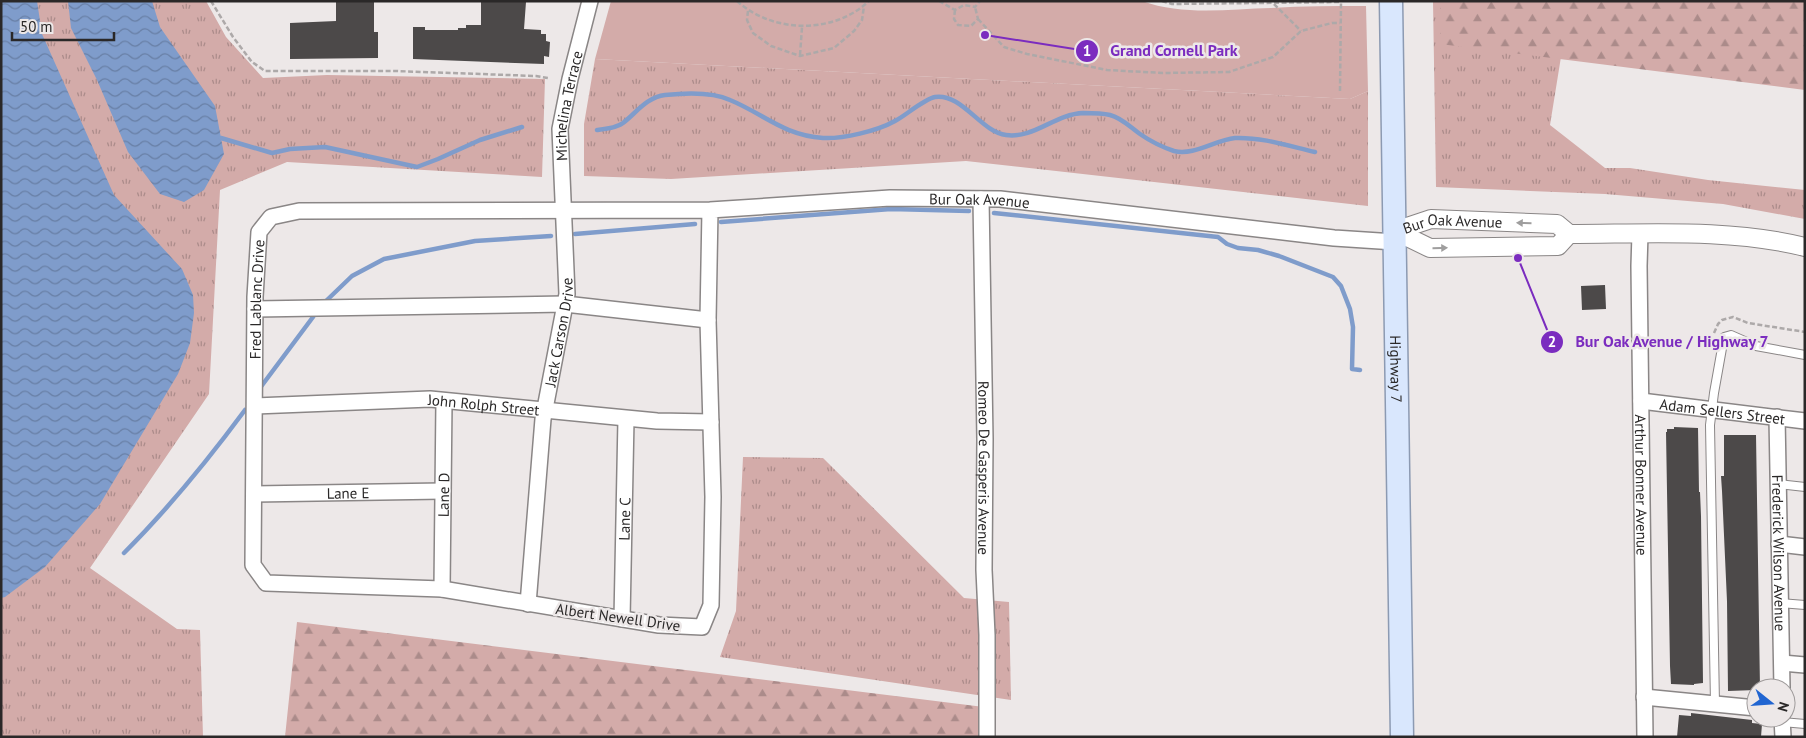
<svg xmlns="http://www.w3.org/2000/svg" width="1806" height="738" font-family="'PT Sans',sans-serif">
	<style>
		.grass { fill: url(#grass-tufts) }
		.forest { fill: url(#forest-firs) }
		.park { fill: #d3aba9 }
		.water { fill: url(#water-waves) }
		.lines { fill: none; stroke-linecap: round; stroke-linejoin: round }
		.stream { stroke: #7f9ccb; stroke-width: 4.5 }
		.building { fill: #4c4949 }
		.service-casing { stroke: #8a8686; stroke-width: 10 }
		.minor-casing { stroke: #8a8686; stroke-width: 18 }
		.tertiary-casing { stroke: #8a8686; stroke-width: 20 }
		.primary-casing { stroke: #8c9ab2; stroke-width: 25 }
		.path { stroke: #ada9a9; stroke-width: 2.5; stroke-dasharray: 5 2.5; stroke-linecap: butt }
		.service { stroke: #fff; stroke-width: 8 }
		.minor { stroke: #fff; stroke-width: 15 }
		.tertiary { stroke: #fff; stroke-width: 18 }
		.primary { stroke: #d9e7fd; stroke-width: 22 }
		.oneway { fill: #9f9e9e }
		.labels { text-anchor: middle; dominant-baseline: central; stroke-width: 5; stroke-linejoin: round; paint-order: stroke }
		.street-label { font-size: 15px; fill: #2a2828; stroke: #ede8e8 }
		.leader { fill: none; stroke: #7b2cbf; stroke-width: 2 }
		.callout-dot { fill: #7b2cbf; stroke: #ede8e8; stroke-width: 2 }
		.mark-label { font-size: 15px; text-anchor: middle; font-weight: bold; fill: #fff }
		.callout-label { font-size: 16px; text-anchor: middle; font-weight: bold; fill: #7b2cbf; stroke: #ede8e8; stroke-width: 5; stroke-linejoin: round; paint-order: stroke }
	</style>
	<defs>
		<pattern id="grass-tufts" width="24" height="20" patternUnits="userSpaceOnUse" patternTransform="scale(1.25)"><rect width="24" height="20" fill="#d3aba9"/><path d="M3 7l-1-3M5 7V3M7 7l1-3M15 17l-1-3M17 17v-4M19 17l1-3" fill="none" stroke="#ab8b8a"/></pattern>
		<pattern id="forest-firs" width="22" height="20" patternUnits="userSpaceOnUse" patternTransform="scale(1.25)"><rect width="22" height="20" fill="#d3aba9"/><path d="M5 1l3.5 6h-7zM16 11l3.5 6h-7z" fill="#ab8b8a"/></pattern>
		<pattern id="water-waves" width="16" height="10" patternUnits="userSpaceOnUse" patternTransform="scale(1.25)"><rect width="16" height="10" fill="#7f9ccb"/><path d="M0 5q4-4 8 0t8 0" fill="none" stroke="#687fa5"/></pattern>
	</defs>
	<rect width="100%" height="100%" fill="#ede8e8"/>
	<path class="grass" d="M 1,1 L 206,1 L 226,37 L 263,78 L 327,75 L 545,79 L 542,177 L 287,162 L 220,190 L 209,394 L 90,568 L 177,629 L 200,630 L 203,737 L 1,737 Z
		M 1433,1 L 1570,1 L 1550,125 L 1605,168 L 1630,168 L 1708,180 L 1805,190 L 1805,219 L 1723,204 L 1605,194 L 1436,187 Z
		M 595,59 L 1350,99 L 1368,91 L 1368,206 L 966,161 L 671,179 L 584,176 L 584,124 Z
		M 743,457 L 823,458 L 964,598 L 1009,602 L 1011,700 L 720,657 L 736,611 Z"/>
	<path class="forest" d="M 1440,1 L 1805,1 L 1805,90 L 1440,44 Z
		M 297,622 L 992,708 L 993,737 L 285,737 Z"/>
	<path class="park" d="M 611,1 L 1142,1 C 1183,16 1229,9 1271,8 C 1303,6 1335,6 1366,6 L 1368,91 L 1350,99 L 595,59 Z"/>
	<path class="water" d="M 1,1 L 37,1 L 42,34 L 114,195 L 182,269 L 193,295 L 194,313 L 190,343 L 178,374 L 100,504 L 45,567 L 5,597 L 1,598 Z
		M 68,1 L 152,1 L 160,27 L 215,106 L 224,154 L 204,190 L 184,202 L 160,194 L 128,152 L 97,80 L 71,28 Z"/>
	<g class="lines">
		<path class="stream" d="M 597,130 C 606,129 616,128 623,123 C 636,113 647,97 665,95 C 684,93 713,92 730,100 C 764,114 783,135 823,138 C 843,139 877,131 895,121 C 905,116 924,99 935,97 C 962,93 981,132 1006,135 C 1034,139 1055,114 1083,113 C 1092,113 1102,113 1110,115 C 1122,118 1130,127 1140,134 C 1150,141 1162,147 1174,151 C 1194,156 1215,140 1235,138 C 1262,137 1289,146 1315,152
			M 221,138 L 272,153 L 290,149 L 325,147 L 417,167 L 438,159 L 480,140 L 522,127
			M 994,213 L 1218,237 L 1227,244 L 1238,248 L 1258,250 L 1279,256 L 1333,277 L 1341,286 L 1350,309 L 1353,327 L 1352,369 L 1360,370
			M 721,222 L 891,209 L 969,211
			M 575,234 L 695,224
			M 326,301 L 352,276 L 384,259 L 475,241 L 551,236
			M 260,388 L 313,317
			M 124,553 C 168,509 208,460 245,410"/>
	</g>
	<path class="building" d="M 336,1 L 374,1 L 374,32 L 378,32 L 378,58 L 290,59 L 290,23 L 336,21 Z
		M 481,1 L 526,2 L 524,29 L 541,30 L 541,34 L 546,34 L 546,41 L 550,42 L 549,57 L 544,56 L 544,64 L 413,59 L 413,27 L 425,27 L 425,30 L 458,30 L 458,28 L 466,28 L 466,25 L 481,25 Z
		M 1605,285 L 1606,309 L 1582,310 L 1581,286 Z
		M 1674,427 L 1698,428 L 1699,492 L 1700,492 L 1701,516 L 1703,683 L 1694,684 L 1694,685 L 1671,684 L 1670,666 L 1666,432 L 1667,432 L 1667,429 L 1674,429 Z
		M 1724,435 L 1756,435 L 1760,688 L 1756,688 L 1756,690 L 1728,691 L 1727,601 L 1722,491 L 1721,476 L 1724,476 Z
		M 1691,713 L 1752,720 L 1752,723 L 1762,724 L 1761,737 L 1677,737 L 1679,715 L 1691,716 Z"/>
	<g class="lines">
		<defs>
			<path id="service" d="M 1778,484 L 1805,487
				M 1780,603 L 1805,605
				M 1715,704 L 1710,425 L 1714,393 L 1724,337 L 1731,335 L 1756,346 L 1805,355
				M 1782,722 L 1805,724"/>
			<g id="minor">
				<path id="s1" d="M 981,199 L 985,439 L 984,570 L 987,635 L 987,737"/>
				<path id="s2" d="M 710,210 L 708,320 L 713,497 L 711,605 L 702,627 L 659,625 L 442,589 L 266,583 L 253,565 L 255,297 L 259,232 L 271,217 L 299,211 L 710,210 L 890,198 L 1000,199 L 1334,238 L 1395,242"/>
				<path id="s3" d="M 1640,234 L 1639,266 L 1645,737"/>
				<path d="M 255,309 L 565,304 L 708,320"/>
				<path id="s4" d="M 1641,401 L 1805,421"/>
				<path id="s5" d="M 255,406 L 430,399 L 657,421 L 711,422"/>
				<path id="s6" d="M 1777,417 L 1782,688"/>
				<path id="s7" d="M 254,494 L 443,491"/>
				<path d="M 1779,544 L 1805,547"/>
				<path id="s8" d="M 442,589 L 444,401"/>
				<path id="s9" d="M 528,604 L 543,419 L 567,294 L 560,129 L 570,79 L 590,1"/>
				<path id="s10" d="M 622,619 L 626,419"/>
				<path d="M 1782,663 L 1805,665"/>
				<path d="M 1644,697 L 1756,708"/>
				<path d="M 1782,718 L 1783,737"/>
			</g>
			<g id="tertiary">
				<path id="s11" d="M 1395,231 L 1431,219 L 1557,224 L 1569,234 C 1647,234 1729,228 1805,247"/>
				<path d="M 1395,231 L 1430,248 L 1558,246 L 1569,234"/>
			</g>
			<g id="primary">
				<path id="s12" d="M 1391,1 L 1402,737"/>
			</g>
		</defs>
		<use href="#service" class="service-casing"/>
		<use href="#minor" class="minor-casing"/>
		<use href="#tertiary" class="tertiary-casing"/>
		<use href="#primary" class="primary-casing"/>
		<path class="path" d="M 211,1 L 233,37 L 252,62 L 265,71 L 395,71 L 536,76 L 548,78
			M 737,1 C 772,33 833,35 869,1
			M 939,1 L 955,10 L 964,5 L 975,7 L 980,1
			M 1162,1 L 1172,4 L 1341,2
			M 1274,4 L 1301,31
			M 955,10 L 954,19 L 958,25 L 971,26 L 978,19 L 975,7
			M 748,11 L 747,20 L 753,33 L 771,46 L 800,56 L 834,48 L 854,31 L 862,20 L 864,6
			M 978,19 L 1004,47 L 1027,54 L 1107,70 L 1163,73 L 1229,72 L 1273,57 L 1301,31 L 1332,23 L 1340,23
			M 800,55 L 802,27
			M 1340,91 L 1341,3
			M 1714,333 L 1718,324 L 1722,320 L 1733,317 L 1748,323 L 1805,332"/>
		<use href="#service" class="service"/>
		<use href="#minor" class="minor"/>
		<use href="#tertiary" class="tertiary"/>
		<use href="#primary" class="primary"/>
	</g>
	<defs><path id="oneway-solid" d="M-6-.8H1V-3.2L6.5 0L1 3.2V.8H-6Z" transform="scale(1.25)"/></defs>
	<g class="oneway">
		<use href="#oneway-solid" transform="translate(1524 223) rotate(-178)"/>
		<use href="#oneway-solid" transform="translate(1440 248) rotate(-1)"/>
	</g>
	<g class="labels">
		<g class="street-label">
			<text stroke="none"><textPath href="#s9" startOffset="502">Michelina Terrace</textPath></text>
			<text stroke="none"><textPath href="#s2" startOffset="1942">Bur Oak Avenue</textPath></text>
			<text stroke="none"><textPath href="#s11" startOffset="59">Bur Oak Avenue</textPath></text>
			<text stroke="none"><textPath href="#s2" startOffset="1146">Fred Lablanc Drive</textPath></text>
			<text stroke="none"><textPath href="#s9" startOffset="274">Jack Carson Drive</textPath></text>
			<text stroke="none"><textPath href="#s12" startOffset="368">Highway 7</textPath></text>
			<text stroke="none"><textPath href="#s5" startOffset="229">John Rolph Street</textPath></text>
			<text stroke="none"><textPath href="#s4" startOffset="82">Adam Sellers Street</textPath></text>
			<text stroke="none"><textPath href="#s1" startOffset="269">Romeo De Gasperis Avenue</textPath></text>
			<text stroke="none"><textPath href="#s3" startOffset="251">Arthur Bonner Avenue</textPath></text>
			<text stroke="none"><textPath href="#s7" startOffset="94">Lane E</textPath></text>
			<text stroke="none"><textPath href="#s8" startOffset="94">Lane D</textPath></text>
			<text stroke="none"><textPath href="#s10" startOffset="100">Lane C</textPath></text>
			<text stroke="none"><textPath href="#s6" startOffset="136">Frederick Wilson Avenue</textPath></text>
			<text transform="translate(618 617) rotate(8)">Albert Newell Drive</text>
		</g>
	</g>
	<path class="leader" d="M985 35L1087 51M1518 258L1552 342"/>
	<g class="callout-dot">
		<circle cx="985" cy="35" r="5"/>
		<circle cx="1518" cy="258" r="5"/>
		<circle cx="1087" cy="51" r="12"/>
		<circle cx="1552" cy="342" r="12"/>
	</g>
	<g class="mark-label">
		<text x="1087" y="56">1</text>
		<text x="1552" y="347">2</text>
	</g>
	<g class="callout-label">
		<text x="1174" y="56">Grand Cornell Park</text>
		<text x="1672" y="347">Bur Oak Avenue / Highway 7</text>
	</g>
	<rect width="1806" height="738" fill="none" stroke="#2a2828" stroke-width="5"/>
	<g transform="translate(1771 703) rotate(107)"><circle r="24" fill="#ede8e8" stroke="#9f9b9b"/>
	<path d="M0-4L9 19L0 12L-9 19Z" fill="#2165d1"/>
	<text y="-8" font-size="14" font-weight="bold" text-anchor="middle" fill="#2a2828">N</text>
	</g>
	<path d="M12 32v8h102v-8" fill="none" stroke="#2a2828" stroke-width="2.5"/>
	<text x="20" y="32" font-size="15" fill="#2a2828" stroke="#ede8e8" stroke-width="4" paint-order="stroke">50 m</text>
</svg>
